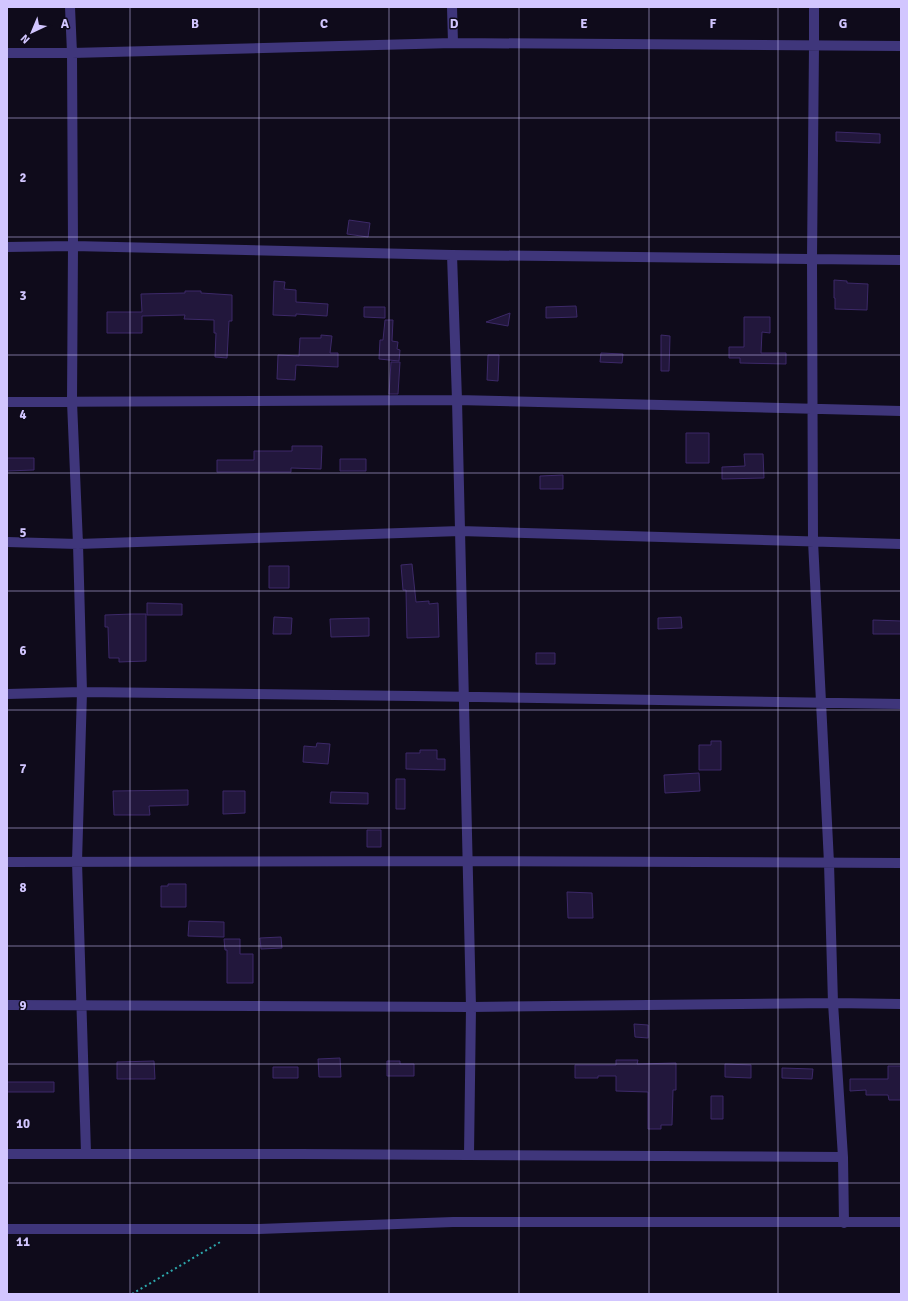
<svg xmlns="http://www.w3.org/2000/svg" width="908" height="1301" font-family="Signika,sans-serif">
	<style>
		.building { fill: #22173c; stroke: #3c2968 }
		.lines { fill: none; stroke-linecap: round; stroke-linejoin: round }
		.path { stroke: #2da8ac; stroke-width: 2; stroke-dasharray: 2 3; stroke-linecap: butt }
		.street { stroke: #3f367b; stroke-width: 10 }
		.grid { fill: none; stroke: #d2c6ff; stroke-width: 1; stroke-opacity: 0.55 }
		.grid-label { font-size: 13px; text-anchor: middle; font-weight: bold; fill: #d2c6ff; stroke: #0f0b1b; stroke-width: 3; stroke-linejoin: round; paint-order: stroke }
	</style>
	<rect width="100%" height="100%" fill="#0f0b1b"/>
	<path class="building" d="M 836,132 L 880,134 L 880,143 L 836,141 Z
		M 349,220 L 370,223 L 368,237 L 347,234 Z
		M 834,280 L 847,281 L 847,283 L 868,284 L 867,310 L 835,309 L 835,298 L 834,298 Z
		M 274,281 L 285,282 L 284,289 L 296,290 L 296,302 L 328,304 L 327,316 L 296,314 L 296,316 L 273,315 Z
		M 185,291 L 201,291 L 201,293 L 232,295 L 232,321 L 229,321 L 227,358 L 215,357 L 216,333 L 214,333 L 214,320 L 184,319 L 185,315 L 142,316 L 142,333 L 107,333 L 107,312 L 142,312 L 141,294 L 185,293 Z
		M 576,306 L 577,317 L 546,318 L 546,307 Z
		M 364,307 L 385,307 L 385,318 L 364,317 Z
		M 510,313 L 508,326 L 486,322 Z
		M 744,317 L 770,317 L 770,333 L 762,332 L 761,353 L 786,353 L 786,364 L 740,363 L 740,358 L 729,358 L 729,347 L 744,347 Z
		M 385,320 L 393,320 L 392,341 L 398,342 L 397,349 L 400,350 L 399,361 L 379,359 L 380,340 L 383,340 Z
		M 321,335 L 332,336 L 330,353 L 338,353 L 338,367 L 296,365 L 295,380 L 277,379 L 278,355 L 299,356 L 300,338 L 321,338 Z
		M 661,335 L 670,336 L 669,371 L 661,371 Z
		M 601,353 L 623,354 L 622,363 L 600,362 Z
		M 488,355 L 499,355 L 498,381 L 487,380 Z
		M 391,362 L 400,362 L 398,394 L 389,394 Z
		M 686,433 L 709,433 L 709,463 L 686,463 Z
		M 292,446 L 322,446 L 321,469 L 291,468 L 291,472 L 217,472 L 217,460 L 254,460 L 254,451 L 292,451 Z
		M 744,454 L 763,454 L 764,478 L 722,479 L 722,467 L 745,466 Z
		M 7,458 L 34,458 L 34,470 L 7,471 Z
		M 340,459 L 366,459 L 366,471 L 340,471 Z
		M 563,475 L 563,489 L 540,489 L 540,476 Z
		M 412,564 L 416,602 L 429,601 L 429,604 L 438,603 L 439,637 L 407,638 L 406,590 L 403,590 L 401,565 Z
		M 269,566 L 289,566 L 289,588 L 269,588 Z
		M 147,603 L 182,604 L 182,615 L 147,615 Z
		M 132,614 L 146,614 L 146,661 L 119,662 L 119,658 L 109,658 L 108,627 L 105,627 L 105,615 Z
		M 274,617 L 292,618 L 291,634 L 273,634 Z
		M 681,617 L 682,628 L 658,629 L 658,618 Z
		M 369,618 L 369,636 L 331,637 L 330,619 Z
		M 873,620 L 901,621 L 901,634 L 873,634 Z
		M 536,653 L 555,653 L 555,664 L 536,664 Z
		M 711,741 L 721,741 L 721,770 L 699,770 L 699,745 L 711,745 Z
		M 317,743 L 330,744 L 328,764 L 303,762 L 304,746 L 316,747 Z
		M 420,750 L 437,750 L 437,759 L 445,759 L 445,770 L 406,769 L 406,753 L 420,753 Z
		M 699,773 L 700,791 L 665,793 L 664,775 Z
		M 396,779 L 405,779 L 405,809 L 396,809 Z
		M 188,790 L 188,805 L 149,806 L 150,815 L 114,815 L 113,791 Z
		M 223,791 L 245,791 L 245,813 L 223,814 Z
		M 331,792 L 368,793 L 368,804 L 330,803 Z
		M 367,830 L 381,830 L 381,847 L 367,847 Z
		M 168,884 L 186,884 L 186,907 L 161,907 L 161,886 L 168,886 Z
		M 567,892 L 592,893 L 593,918 L 568,918 Z
		M 189,921 L 224,922 L 224,937 L 188,936 Z
		M 281,937 L 282,948 L 261,949 L 260,938 Z
		M 224,939 L 240,939 L 240,954 L 253,954 L 253,983 L 227,983 L 227,950 L 225,950 Z
		M 634,1024 L 648,1025 L 648,1038 L 635,1037 Z
		M 340,1058 L 341,1077 L 319,1077 L 318,1059 Z
		M 616,1060 L 638,1060 L 637,1064 L 676,1063 L 676,1090 L 673,1090 L 672,1125 L 661,1125 L 661,1129 L 648,1129 L 648,1092 L 616,1091 L 616,1076 L 598,1076 L 598,1078 L 575,1078 L 575,1065 L 616,1065 Z
		M 154,1061 L 155,1079 L 117,1079 L 117,1062 Z
		M 387,1061 L 400,1061 L 400,1064 L 414,1064 L 414,1076 L 387,1076 Z
		M 725,1064 L 751,1065 L 751,1078 L 725,1077 Z
		M 888,1066 L 901,1066 L 901,1100 L 889,1100 L 888,1095 L 866,1095 L 866,1090 L 850,1091 L 850,1079 L 888,1079 Z
		M 273,1067 L 298,1067 L 298,1078 L 273,1078 Z
		M 782,1068 L 813,1069 L 812,1079 L 782,1078 Z
		M 7,1082 L 54,1082 L 54,1092 L 7,1092 Z
		M 711,1096 L 723,1096 L 723,1119 L 711,1119 Z"/>
	<g class="lines">
		<path class="path" d="M 132,1294 L 222,1241"/>
		<path class="street" d="M 70,7 L 72,53 L 73,246 L 72,402 L 78,544 L 82,692 L 77,862 L 86,1153
			M 452,7 L 453,43
			M 814,7 L 814,46 L 812,259 L 813,541 L 829,863 L 833,1003 L 843,1157 L 844,1223
			M 7,53 L 72,53 L 453,43 L 901,46
			M 7,247 L 73,246 L 452,255 L 901,260
			M 452,255 L 457,400 L 471,1007 L 469,1155
			M 7,402 L 457,400 L 901,411
			M 7,542 L 78,544 L 460,531 L 901,544
			M 7,694 L 82,692 L 413,696 L 901,704
			M 7,862 L 467,861 L 901,863
			M 7,1005 L 471,1007 L 833,1003 L 901,1004
			M 7,1154 L 300,1154 L 843,1157
			M 7,1229 L 259,1229 L 453,1222 L 901,1222"/>
	</g>
	<path class="grid" d="M 130,7 L 130,1294M 259,7 L 259,1294M 389,7 L 389,1294M 519,7 L 519,1294M 649,7 L 649,1294M 778,7 L 778,1294M 7,118 L 901,118M 7,237 L 901,237M 7,355 L 901,355M 7,473 L 901,473M 7,591 L 901,591M 7,710 L 901,710M 7,828 L 901,828M 7,946 L 901,946M 7,1064 L 901,1064M 7,1183 L 901,1183"/>
	<g class="grid-label">
		<text x="65" y="28">A</text>
		<text x="195" y="28">B</text>
		<text x="324" y="28">C</text>
		<text x="454" y="28">D</text>
		<text x="584" y="28">E</text>
		<text x="713" y="28">F</text>
		<text x="843" y="28">G</text>
		<text x="23" y="182">2</text>
		<text x="23" y="300">3</text>
		<text x="23" y="419">4</text>
		<text x="23" y="537">5</text>
		<text x="23" y="655">6</text>
		<text x="23" y="773">7</text>
		<text x="23" y="892">8</text>
		<text x="23" y="1010">9</text>
		<text x="23" y="1128">10</text>
		<text x="23" y="1246">11</text>
	</g>
	<rect width="908" height="1301" fill="none" stroke="#d2c6ff" stroke-width="16"/>
	<g transform="translate(32 32) rotate(224)" stroke="#0f0b1b" stroke-width="3" paint-order="stroke">
	<path d="M0-3L7 15L0 10L-7 15Z" fill="#d2c6ff"/>
	<text y="-6" font-size="11" font-weight="bold" text-anchor="middle" fill="#d2c6ff">N</text>
	</g>
</svg>
